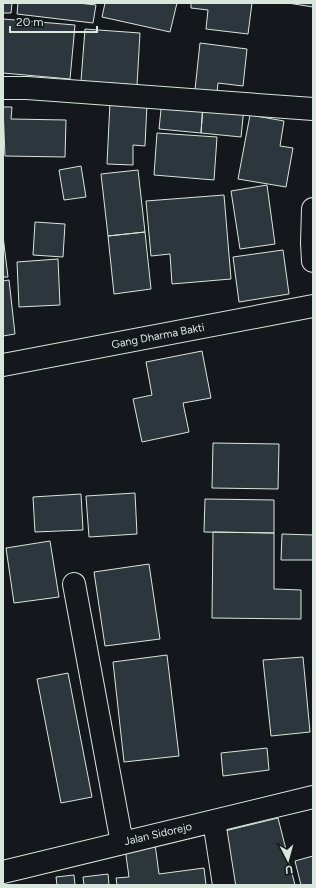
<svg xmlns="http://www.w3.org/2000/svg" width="316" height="888" font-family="Figtree,sans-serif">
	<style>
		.building { fill: #2c363c; stroke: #d8e6dc }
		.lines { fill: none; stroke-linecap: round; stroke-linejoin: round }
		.minor-casing { stroke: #d8e6dc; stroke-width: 24 }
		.minor { stroke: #14181c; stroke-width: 22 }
		.labels { text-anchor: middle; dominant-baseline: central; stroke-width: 3; stroke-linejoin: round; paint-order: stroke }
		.street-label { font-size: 11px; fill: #d8e6dc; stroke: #14181c }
	</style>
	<rect width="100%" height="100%" fill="#14181c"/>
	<path class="building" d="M 3,3 L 12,3 L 11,13 L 3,13 Z
		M 18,3 L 78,3 L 96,5 L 93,23 L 17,14 Z
		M 105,3 L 177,3 L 170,32 L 102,17 Z
		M 191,3 L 252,3 L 248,34 L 206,29 L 208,10 L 191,8 Z
		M 288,3 L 313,3 L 313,7 Z
		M 3,19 L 75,25 L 70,79 L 3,73 Z
		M 85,29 L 140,33 L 137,85 L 81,81 Z
		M 200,43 L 247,49 L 243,86 L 218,83 L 216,102 L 194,99 Z
		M 162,100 L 203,104 L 201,133 L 159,129 Z
		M 110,102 L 147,104 L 145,146 L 133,145 L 133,165 L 107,164 Z
		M 203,104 L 244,108 L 241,137 L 201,133 Z
		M 3,107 L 12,107 L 11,119 L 66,120 L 65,157 L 5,156 Z
		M 250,115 L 284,121 L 280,146 L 293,148 L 286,187 L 238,179 Z
		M 157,133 L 217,137 L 214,180 L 154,175 Z
		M 81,166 L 86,197 L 64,200 L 59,170 Z
		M 138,170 L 145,232 L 108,236 L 101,174 Z
		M 267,185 L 275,244 L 240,249 L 231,191 Z
		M 224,195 L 231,279 L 172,284 L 170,254 L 151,256 L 146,201 Z
		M 35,222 L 65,224 L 63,257 L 33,255 Z
		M 145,232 L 151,289 L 114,294 L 108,236 Z
		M 3,236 L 8,277 L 3,277 Z
		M 283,250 L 289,294 L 239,302 L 233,257 Z
		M 58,259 L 60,305 L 19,307 L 17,262 Z
		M 9,280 L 15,334 L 3,336 L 3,281 Z
		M 202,351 L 211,398 L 183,403 L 189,432 L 142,442 L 133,399 L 152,395 L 146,362 Z
		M 213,443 L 279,444 L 278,489 L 212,488 Z
		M 135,493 L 137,534 L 89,537 L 86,496 Z
		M 81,494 L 83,530 L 35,532 L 33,497 Z
		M 205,499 L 274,500 L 274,533 L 204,532 Z
		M 213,532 L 274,533 L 274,589 L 301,590 L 301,619 L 212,618 Z
		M 282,534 L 313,535 L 313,560 L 281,560 Z
		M 50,541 L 59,597 L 14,603 L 6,548 Z
		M 149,564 L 160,639 L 105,646 L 94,572 Z
		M 167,655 L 179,756 L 124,762 L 113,662 Z
		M 303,657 L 310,732 L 271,736 L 263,660 Z
		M 68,673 L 92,797 L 61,803 L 37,679 Z
		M 267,748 L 269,770 L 223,776 L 221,753 Z
		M 278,818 L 295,885 L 234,885 L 221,832 Z
		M 155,844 L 159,874 L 204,868 L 206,885 L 117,885 L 116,878 L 129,877 L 125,848 Z
		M 313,856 L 313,885 L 301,885 L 295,861 Z
		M 108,874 L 109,885 L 84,885 L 83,877 Z
		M 74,875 L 75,885 L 57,885 L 56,877 Z"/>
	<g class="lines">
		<defs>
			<path id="minor" d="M 3,88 L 27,88 L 313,109
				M 313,209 L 312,243 L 313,261
				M 3,365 L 313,306
				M 74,584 L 122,843
				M 214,821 L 224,885
				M 3,872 L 313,797"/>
		</defs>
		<use href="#minor" class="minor-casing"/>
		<use href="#minor" class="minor"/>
	</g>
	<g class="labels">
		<g class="street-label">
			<text transform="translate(158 336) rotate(-11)">Gang Dharma Bakti</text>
			<text transform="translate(158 834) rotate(-13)">Jalan Sidorejo</text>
		</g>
	</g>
	<rect width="316" height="888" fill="none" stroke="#d8e6dc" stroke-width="8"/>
	<g transform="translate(288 860) rotate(174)" stroke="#14181c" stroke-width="3" paint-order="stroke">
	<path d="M0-3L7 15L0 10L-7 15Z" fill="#d8e6dc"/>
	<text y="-6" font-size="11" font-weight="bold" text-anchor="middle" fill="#d8e6dc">U</text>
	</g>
	<path d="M10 26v6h87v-6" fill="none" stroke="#d8e6dc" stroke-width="2"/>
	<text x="16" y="26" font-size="12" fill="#d8e6dc" stroke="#14181c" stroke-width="3" paint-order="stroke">20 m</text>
</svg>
